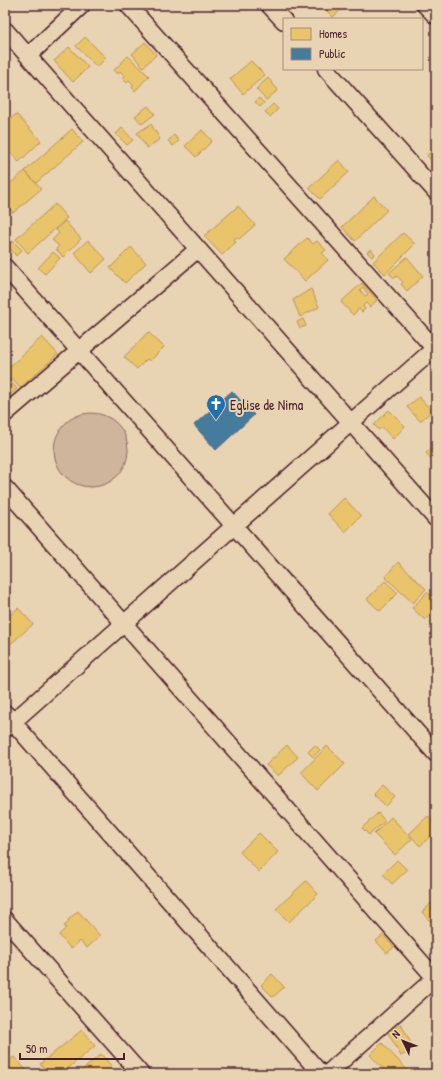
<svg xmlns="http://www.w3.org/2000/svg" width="441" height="1079" font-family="'Patrick Hand',sans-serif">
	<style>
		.green { fill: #cfb59c; stroke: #8c6a64 }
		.homes { fill: #e9c46a; stroke: #b99257; fill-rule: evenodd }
		.public { fill: #457b9d; stroke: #465f7b }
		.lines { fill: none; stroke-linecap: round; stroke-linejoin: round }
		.street-casing { stroke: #4a1f2b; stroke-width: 19 }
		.street { stroke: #e8d3b2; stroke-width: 16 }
		.labels { text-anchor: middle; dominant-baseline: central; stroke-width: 4; stroke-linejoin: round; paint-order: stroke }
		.poi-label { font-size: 14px; fill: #4a1f2b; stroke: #e8d3b2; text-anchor: start }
	</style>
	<rect width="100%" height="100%" fill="#e8d3b2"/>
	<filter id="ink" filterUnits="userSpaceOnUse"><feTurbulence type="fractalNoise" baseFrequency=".025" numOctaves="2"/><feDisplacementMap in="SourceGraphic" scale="8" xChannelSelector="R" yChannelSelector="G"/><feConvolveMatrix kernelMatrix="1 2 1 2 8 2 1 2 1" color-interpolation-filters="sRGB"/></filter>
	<g filter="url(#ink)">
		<path class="green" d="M54 450a37 37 0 1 1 74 0a37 37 0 1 1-74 0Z"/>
		<path class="homes" d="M 321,5 L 346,5 L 333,17 Z
			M 85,37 L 106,58 L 97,67 L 76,46 Z
			M 145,42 L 156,55 L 143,67 L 132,54 Z
			M 69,47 L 88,67 L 73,82 L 54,61 Z
			M 128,56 L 149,76 L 135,91 L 132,87 L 134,85 L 129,80 L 127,83 L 122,78 L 125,76 L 120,71 L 118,74 L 114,70 Z
			M 251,61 L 265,75 L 243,94 L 230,79 Z
			M 268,78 L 278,90 L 266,100 L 256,89 Z
			M 259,98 L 264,103 L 260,107 L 255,102 Z
			M 273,104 L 278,109 L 270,117 L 265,112 Z
			M 148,106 L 155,114 L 142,124 L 135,116 Z
			M 16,114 L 41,141 L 19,162 L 5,147 L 5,124 Z
			M 151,124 L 160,139 L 147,148 L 137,133 Z
			M 122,128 L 133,140 L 127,145 L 116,134 Z
			M 72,129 L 83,142 L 36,183 L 25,171 Z
			M 202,130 L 212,141 L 196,157 L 185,146 Z
			M 174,135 L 179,141 L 173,146 L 168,141 Z
			M 436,151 L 436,159 L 432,154 Z
			M 429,153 L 433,157 L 431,160 L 427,156 Z
			M 339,160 L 349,172 L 320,199 L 309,188 Z
			M 25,171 L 41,189 L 13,213 L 5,204 L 5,188 Z
			M 374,196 L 387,210 L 355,241 L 342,227 Z
			M 55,204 L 67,218 L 28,253 L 16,239 Z
			M 238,206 L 255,225 L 239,239 L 237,237 L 234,239 L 236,242 L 222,255 L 204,236 Z
			M 65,221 L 81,239 L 63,257 L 56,249 L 59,246 L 52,240 L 59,233 L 56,230 Z
			M 403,233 L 415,244 L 385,274 L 373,262 Z
			M 307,238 L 313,244 L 317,241 L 326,250 L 322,253 L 328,260 L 305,281 L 284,259 Z
			M 88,240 L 106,259 L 91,273 L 74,253 Z
			M 13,241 L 22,250 L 16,256 L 8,246 Z
			M 131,247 L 146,263 L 125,283 L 110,268 Z
			M 371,249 L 375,254 L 372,257 L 367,252 Z
			M 53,252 L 60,258 L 45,274 L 38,268 Z
			M 407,257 L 423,276 L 407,291 L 401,284 L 403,282 L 397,276 L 394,278 L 389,273 Z
			M 362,283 L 377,300 L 370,307 L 366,303 L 363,306 L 365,309 L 362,312 L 359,309 L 353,315 L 341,302 ZM 363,287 L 368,294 L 365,296 L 360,290 Z
			M 311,289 L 319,307 L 300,317 L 293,300 Z
			M 303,319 L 306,326 L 300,328 L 297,322 Z
			M 148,332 L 164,347 L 150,361 L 147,359 L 137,369 L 124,357 Z
			M 42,337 L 58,354 L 20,388 L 5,371 Z
			M 5,375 L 17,389 L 5,399 Z
			M 419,397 L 432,411 L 420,421 L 407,407 Z
			M 389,410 L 405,426 L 393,439 L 382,427 L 379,430 L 374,425 Z
			M 436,444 L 436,464 L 426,453 Z
			M 344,498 L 361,516 L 345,532 L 328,514 Z
			M 398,562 L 426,589 L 413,603 L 385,577 Z
			M 385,581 L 398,593 L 380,611 L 367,599 Z
			M 427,592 L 436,600 L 436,608 L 425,620 L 412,608 Z
			M 18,608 L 33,624 L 5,649 L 5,620 Z
			M 287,745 L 298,757 L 278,776 L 266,765 Z
			M 315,745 L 320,750 L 313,757 L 308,752 Z
			M 327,746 L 345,764 L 318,791 L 301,773 Z
			M 382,785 L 395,797 L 386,806 L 373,794 Z
			M 378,813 L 385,821 L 369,835 L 362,828 Z
			M 428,816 L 436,825 L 436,831 L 420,846 L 409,834 Z
			M 391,817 L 412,839 L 395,855 L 374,834 Z
			M 259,833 L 278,852 L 259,872 L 240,852 Z
			M 397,860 L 407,870 L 392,884 L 383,874 Z
			M 306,881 L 318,894 L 289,922 L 276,909 Z
			M 436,899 L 436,915 L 430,921 L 422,912 Z
			M 78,911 L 100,936 L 87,948 L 80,941 L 71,949 L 59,935 L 66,928 L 64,926 L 69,922 L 68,920 Z
			M 383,935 L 394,947 L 387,953 L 376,941 Z
			M 272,974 L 284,987 L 273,997 L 261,985 Z
			M 401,1024 L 414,1049 L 401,1056 L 387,1031 Z
			M 82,1030 L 95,1046 L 61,1074 L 48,1074 L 40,1064 Z
			M 382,1043 L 408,1071 L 404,1074 L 388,1074 L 370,1055 Z
			M 101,1054 L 113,1068 L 106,1074 L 78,1074 Z
			M 14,1057 L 27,1071 L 23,1074 L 5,1074 L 5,1065 Z
			M 436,1068 L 436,1074 L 432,1074 L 431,1073 Z"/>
		<path class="public" d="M 232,391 L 254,415 L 216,450 L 194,425 Z"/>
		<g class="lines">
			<defs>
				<path id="street" d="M 128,5 L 434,348
					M 269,5 L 284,21
					M 425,5 L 436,16
					M 5,30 L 436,519
					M 28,56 L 82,5
					M 326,69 L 436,192
					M 5,267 L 436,754
					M 5,414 L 198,249
					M 5,488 L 436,979
					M 5,713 L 321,1074
					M 5,729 L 436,347
					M 5,920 L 141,1074
					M 327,1074 L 436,977"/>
			</defs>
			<use href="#street" class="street-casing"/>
			<use href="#street" class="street"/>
		</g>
	</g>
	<defs>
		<symbol id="church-pin" viewBox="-11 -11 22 30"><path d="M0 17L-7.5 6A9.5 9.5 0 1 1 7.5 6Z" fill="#1f6fb2" stroke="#e8d3b2"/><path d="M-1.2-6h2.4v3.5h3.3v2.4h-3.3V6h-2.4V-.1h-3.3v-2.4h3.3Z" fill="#fff"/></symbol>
	</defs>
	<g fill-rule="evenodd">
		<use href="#church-pin" x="205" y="393" width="22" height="30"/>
	</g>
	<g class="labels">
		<g class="poi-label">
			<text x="230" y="404">Eglise de Nima</text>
		</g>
	</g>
	<rect width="441" height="1079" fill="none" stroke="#e8d3b2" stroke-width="20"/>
	<rect x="10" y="10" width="421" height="1059" fill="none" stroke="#4a1f2b" stroke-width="1.5" filter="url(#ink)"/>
	<rect x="283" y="18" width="140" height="52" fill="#e8d3b2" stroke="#a98b7c"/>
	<rect x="291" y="28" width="20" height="12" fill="#e9c46a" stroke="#a98b7c"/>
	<text x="319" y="38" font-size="12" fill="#4a1f2b">Homes</text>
	<rect x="291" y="48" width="20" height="12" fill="#457b9d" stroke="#a98b7c"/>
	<text x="319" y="58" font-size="12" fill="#4a1f2b">Public</text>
	<g transform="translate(403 1041) rotate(313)" stroke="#e8d3b2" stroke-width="3" paint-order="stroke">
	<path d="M0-3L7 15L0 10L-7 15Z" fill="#4a1f2b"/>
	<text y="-6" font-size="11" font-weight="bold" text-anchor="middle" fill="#4a1f2b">N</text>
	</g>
	<path d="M20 1053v6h104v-6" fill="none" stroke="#4a1f2b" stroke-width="2"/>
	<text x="26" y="1053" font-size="12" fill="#4a1f2b" stroke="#e8d3b2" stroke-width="3" paint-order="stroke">50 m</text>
</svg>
